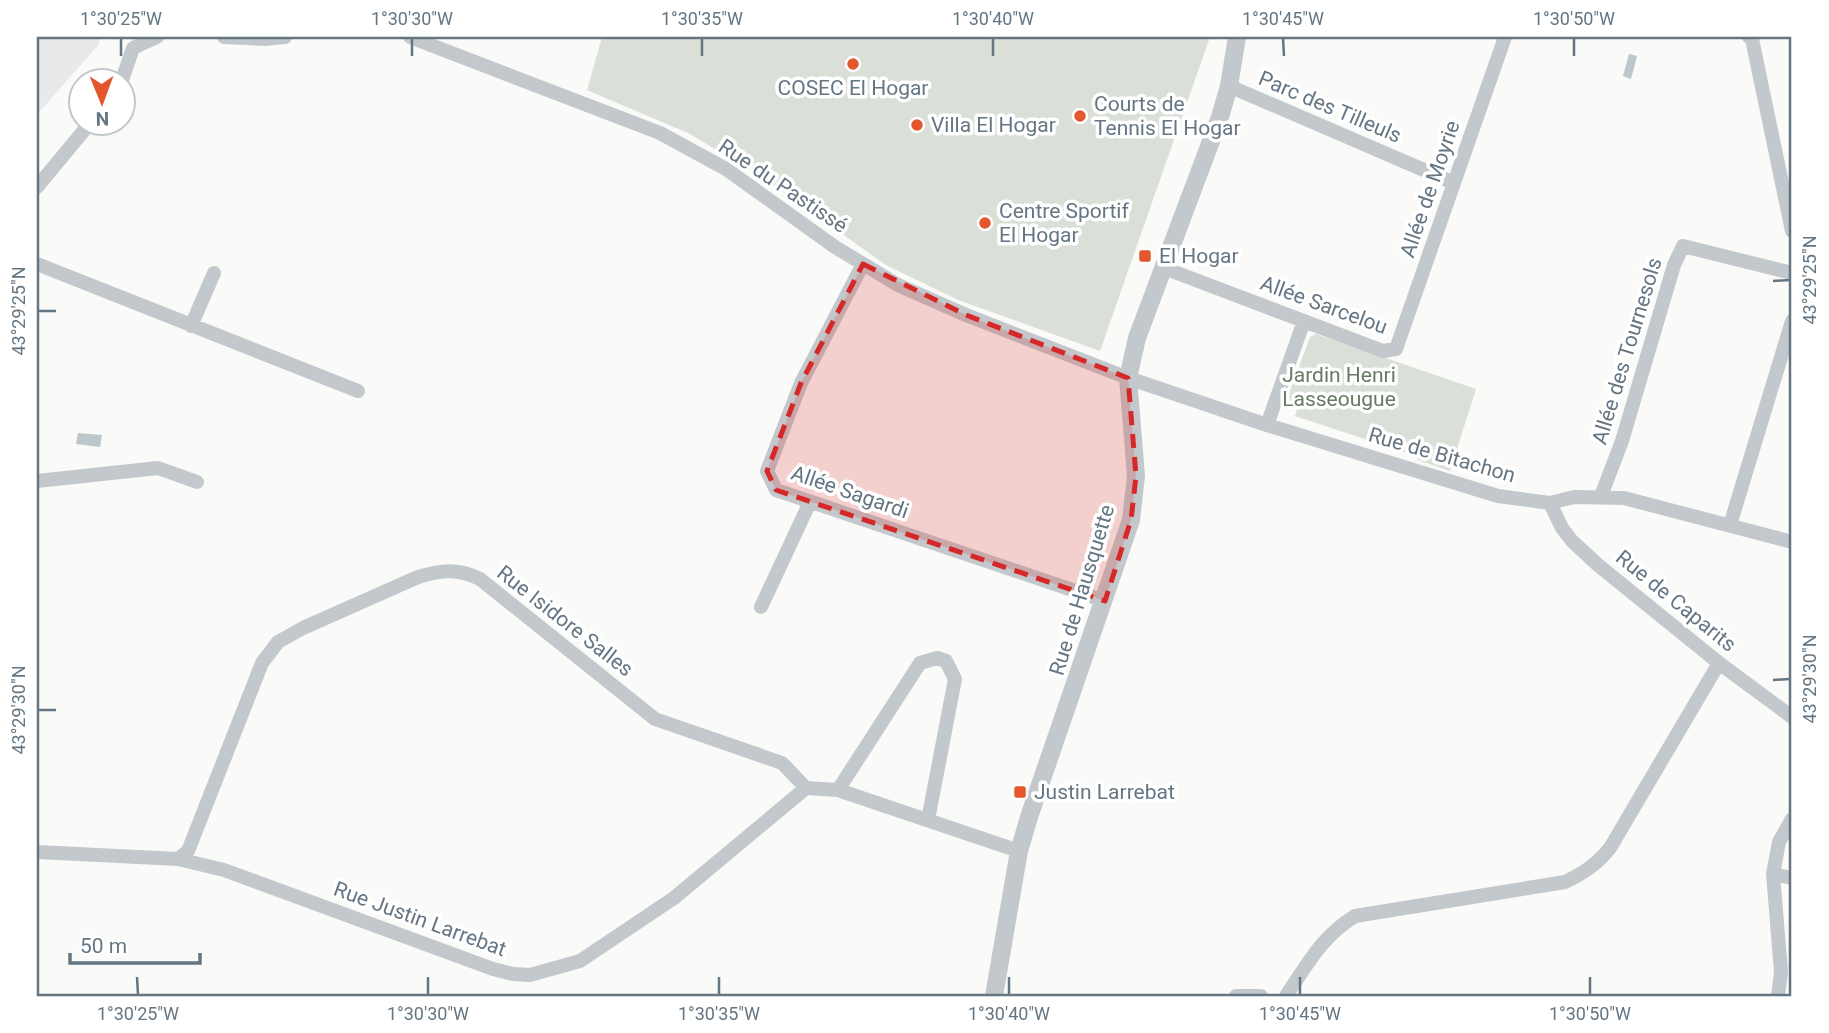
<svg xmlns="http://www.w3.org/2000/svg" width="1829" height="1033" font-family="Roboto,sans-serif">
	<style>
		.built { fill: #e8e9e9 }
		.green { fill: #dadfd7 }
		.water { fill: #bbc7cb }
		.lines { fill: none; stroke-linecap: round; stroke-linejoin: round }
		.minor { stroke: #c3c8cc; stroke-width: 14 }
		.tertiary { stroke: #c3c8cc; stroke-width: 18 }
		.marked { fill: #d62828; fill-opacity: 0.2; stroke: #d62828; stroke-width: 5; stroke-dasharray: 14 9; stroke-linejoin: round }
		.ticks { fill: none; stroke: #657683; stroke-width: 2.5 }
		.poi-dot { fill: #e4572e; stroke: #fff; stroke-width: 2.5 }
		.labels { text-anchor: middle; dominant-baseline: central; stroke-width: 7; stroke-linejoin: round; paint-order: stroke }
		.poi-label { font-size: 21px; fill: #657683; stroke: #fff; text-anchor: start }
		.street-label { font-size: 21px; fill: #657683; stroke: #fff }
		.park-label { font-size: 21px; fill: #687a64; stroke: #fff }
		.neatline { fill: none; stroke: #657683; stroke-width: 2.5 }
		.ticks-label { font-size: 18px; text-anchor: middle; fill: #657683 }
	</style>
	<rect width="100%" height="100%" fill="#fafaf8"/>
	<path class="built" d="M 37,37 L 100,37 L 99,44 L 41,110 L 37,110 Z"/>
	<path class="green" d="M 602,37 L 1210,37 L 1100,351 L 958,300 L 886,265 L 766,180 L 690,134 L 587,90 Z
		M 1316,334 L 1476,389 L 1450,471 L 1418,460 L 1416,456 L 1295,416 L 1299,404 L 1287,399 L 1310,337 Z"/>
	<path class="water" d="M 1629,54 L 1637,56 L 1631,79 L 1623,76 Z
		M 78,433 L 102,435 L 100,447 L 76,444 Z"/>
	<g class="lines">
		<path class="minor" d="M 224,37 L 265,39 L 285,37
			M 410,37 L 660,133 L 726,169 L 835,247 L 898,285 L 966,315 L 1128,378 L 1267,425 L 1498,496 L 1550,503 L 1574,497 L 1624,498 L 1792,542
			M 1749,37 L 1752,39 L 1792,231
			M 122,80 L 133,48 L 157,37
			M 1229,86 L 1454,183
			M 37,187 L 91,122
			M 37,264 L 358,391
			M 863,264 L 801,383 L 767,471 L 776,490 L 1105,601
			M 1164,268 L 1383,351 L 1396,349 L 1505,37
			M 191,326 L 214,273
			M 1267,425 L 1304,321
			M 37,481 L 158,468 L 197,482
			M 1601,496 L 1622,441 L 1674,265 L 1683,246 L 1792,273
			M 1550,503 L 1562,528 L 1572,541 L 1598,565 L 1719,663 L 1792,717
			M 1730,525 L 1792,321
			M 761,607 L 810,502
			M 838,790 L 920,663 L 937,658 L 946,661 L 955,679 L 928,820
			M 37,852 L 178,859 L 224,870 L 493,969 L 513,974 L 530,975 L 580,961 L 674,898 L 806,788 L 838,790 L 1019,851
			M 178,859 L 188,851 L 262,663 L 278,642 L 303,628 L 418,577 C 441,570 458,568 480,579 L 655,719 L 782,763 L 806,788
			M 1773,874 L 1792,878
			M 1236,996 L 1261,996
			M 1286,996 C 1307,965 1321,937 1355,916 L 1565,882 C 1584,873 1597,864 1610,848 L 1719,663
			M 1778,996 L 1781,972 L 1773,874 L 1779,842 L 1792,819"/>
		<path class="tertiary" d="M 994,996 L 1019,851 L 1030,814 L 1131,520 L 1136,476 L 1128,378 L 1137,338 L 1220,117 L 1229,86 L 1237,37"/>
	</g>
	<path class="marked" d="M 863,264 L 966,315 L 1128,378 L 1136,476 L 1131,520 L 1105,601 L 776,490 L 767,471 L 801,383 Z"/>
	<path class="ticks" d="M 121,38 L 121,56M 412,38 L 412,56M 702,38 L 702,56M 993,38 L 993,56M 1283,38 L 1284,56M 1574,38 L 1574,56M 1773,281 L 1790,280M 38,311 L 56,311M 1773,680 L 1790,679M 38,710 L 56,710M 137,977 L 138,995M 428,977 L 428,995M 719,977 L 719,995M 1009,977 L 1009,995M 1300,977 L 1300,995M 1590,977 L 1590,995"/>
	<g class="poi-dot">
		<circle cx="853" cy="64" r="7"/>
		<circle cx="1080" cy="116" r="7"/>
		<circle cx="917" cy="125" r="7"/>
		<circle cx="985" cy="223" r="7"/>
		<rect x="1138" y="249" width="14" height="14" rx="3.5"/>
		<rect x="1013" y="785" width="14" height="14" rx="3.5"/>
	</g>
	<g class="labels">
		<g class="poi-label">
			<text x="853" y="88" text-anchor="middle">COSEC El Hogar</text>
			<text x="1094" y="104">Courts de<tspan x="1094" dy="24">Tennis El Hogar</tspan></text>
			<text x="931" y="125">Villa El Hogar</text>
			<text x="999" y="211">Centre Sportif<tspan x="999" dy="24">El Hogar</tspan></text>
			<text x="1159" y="256">El Hogar</text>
			<text x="1034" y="792">Justin Larrebat</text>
		</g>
		<g class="street-label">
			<text transform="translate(1330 107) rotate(23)">Parc des Tilleuls</text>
			<text transform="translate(783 186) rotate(34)">Rue du Pastissé</text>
			<text transform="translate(1430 189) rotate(-71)">Allée de Moyrie</text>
			<text transform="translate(1324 305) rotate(20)">Allée Sarcelou</text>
			<text transform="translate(1627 351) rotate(-73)">Allée des Tournesols</text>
			<text transform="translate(1442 455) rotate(16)">Rue de Bitachon</text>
			<text transform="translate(850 492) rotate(19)">Allée Sagardi</text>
			<text transform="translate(1082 590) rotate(-73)">Rue de Hausquette</text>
			<text transform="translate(1676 601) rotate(39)">Rue de Caparits</text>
			<text transform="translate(565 621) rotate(38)">Rue Isidore Salles</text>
			<text transform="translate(420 919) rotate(20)">Rue Justin Larrebat</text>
		</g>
		<g class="park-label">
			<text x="1339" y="375">Jardin Henri<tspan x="1339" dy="24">Lasseougue</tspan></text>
		</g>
	</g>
	<rect width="1829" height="1033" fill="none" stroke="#ffffff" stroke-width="77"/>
	<g transform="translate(102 102) rotate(179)"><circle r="33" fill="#ffffff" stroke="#c1c8cd" stroke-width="2"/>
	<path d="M0-5L12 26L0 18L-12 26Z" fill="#e4572e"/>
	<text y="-10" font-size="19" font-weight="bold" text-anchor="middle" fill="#657683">N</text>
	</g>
	<path d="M70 953v10h130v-10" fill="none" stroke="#657683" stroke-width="3.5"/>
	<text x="80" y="953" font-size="21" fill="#657683" stroke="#ffffff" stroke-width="5" paint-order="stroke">50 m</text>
	<rect x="38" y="38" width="1752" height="957" class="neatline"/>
	<g class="ticks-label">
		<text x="121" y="25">1°30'25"W</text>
		<text x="412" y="25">1°30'30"W</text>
		<text x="702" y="25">1°30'35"W</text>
		<text x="993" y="25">1°30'40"W</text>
		<text x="1283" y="25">1°30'45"W</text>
		<text x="1574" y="25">1°30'50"W</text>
		<text transform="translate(1810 280) rotate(-90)" y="6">43°29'25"N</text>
		<text transform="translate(19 311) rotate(-90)" y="6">43°29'25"N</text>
		<text transform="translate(1810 679) rotate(-90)" y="6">43°29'30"N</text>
		<text transform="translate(19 710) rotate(-90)" y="6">43°29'30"N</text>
		<text x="138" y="1020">1°30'25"W</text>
		<text x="428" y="1020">1°30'30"W</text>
		<text x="719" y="1020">1°30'35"W</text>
		<text x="1009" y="1020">1°30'40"W</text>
		<text x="1300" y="1020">1°30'45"W</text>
		<text x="1590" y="1020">1°30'50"W</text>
	</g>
</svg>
